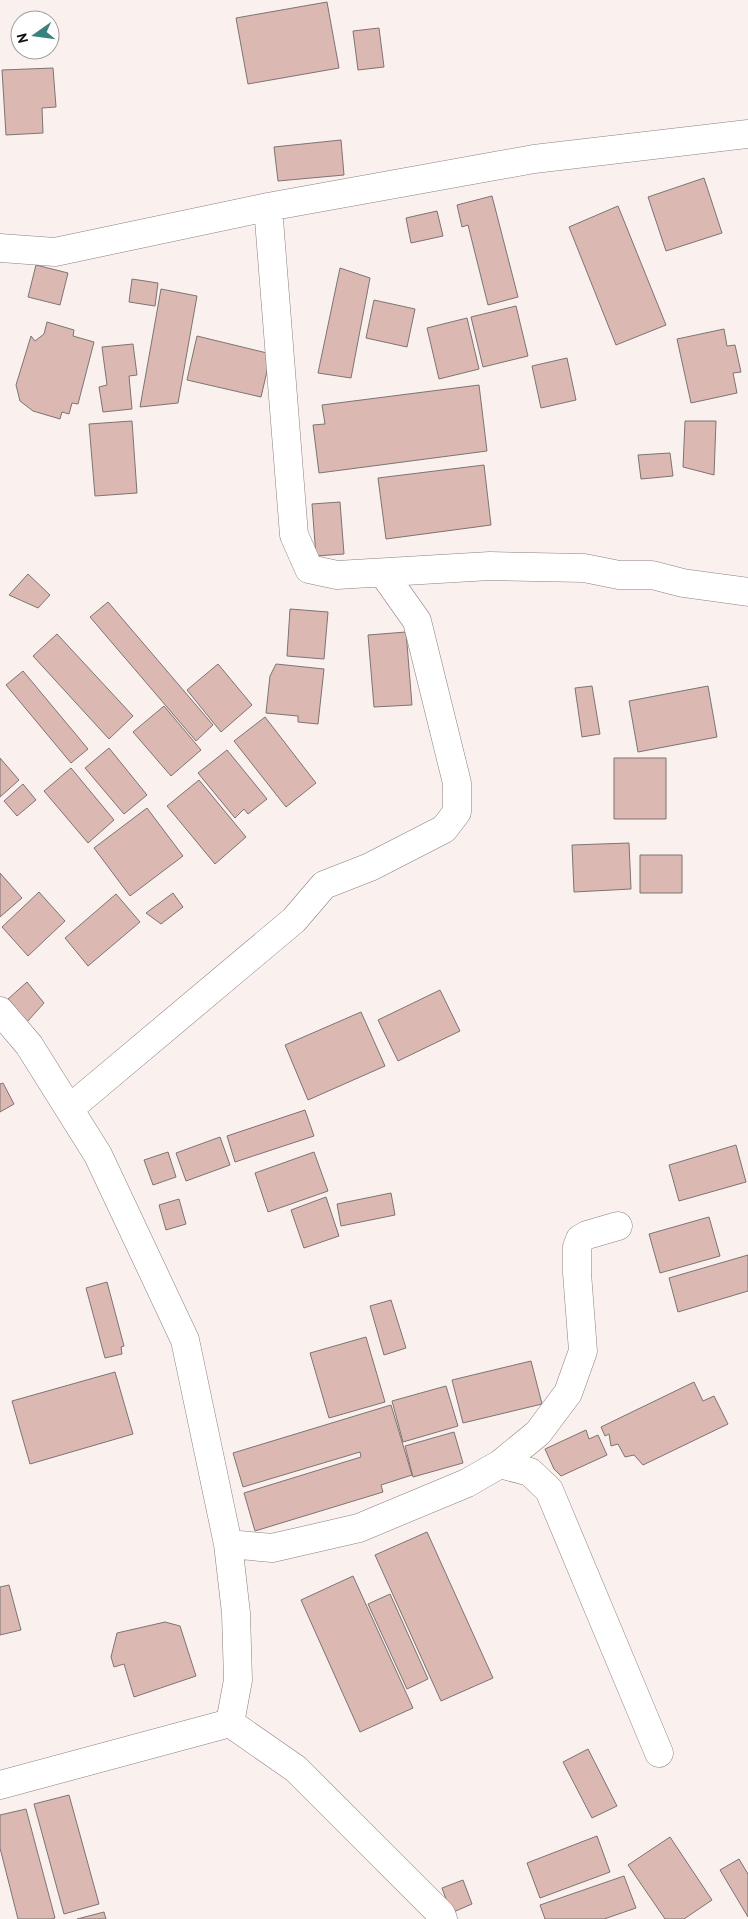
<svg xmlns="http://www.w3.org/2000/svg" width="748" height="1919" font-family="'PT Sans',sans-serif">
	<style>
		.building { fill: #dcb8b2; stroke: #7d7473 }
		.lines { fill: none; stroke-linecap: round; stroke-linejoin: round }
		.minor-casing { stroke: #8a8180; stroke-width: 29 }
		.minor { stroke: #fff; stroke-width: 28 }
	</style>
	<rect width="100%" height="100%" fill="#faf0ee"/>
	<path class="building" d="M 327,2 L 339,68 L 248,84 L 236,18 Z
		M 379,28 L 384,67 L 358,70 L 353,31 Z
		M 53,68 L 56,107 L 42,108 L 43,133 L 6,135 L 2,70 Z
		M 341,140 L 344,175 L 278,181 L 274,147 Z
		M 704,178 L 722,233 L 666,251 L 648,197 Z
		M 492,196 L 518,297 L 488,305 L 468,225 L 462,227 L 457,205 Z
		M 618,206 L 666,325 L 616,345 L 569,227 Z
		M 437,211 L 443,236 L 411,243 L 406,218 Z
		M 36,265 L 68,273 L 60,305 L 28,297 Z
		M 340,268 L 370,278 L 351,378 L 318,373 Z
		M 132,279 L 158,283 L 155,306 L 129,302 Z
		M 161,289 L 197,296 L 178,403 L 140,407 Z
		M 374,300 L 415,309 L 407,347 L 366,338 Z
		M 516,306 L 528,356 L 483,367 L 471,317 Z
		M 467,318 L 479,369 L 439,379 L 427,328 Z
		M 47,322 L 74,330 L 73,336 L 94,342 L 78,404 L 72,403 L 69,414 L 62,412 L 60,419 L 33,411 L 20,401 L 16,385 L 31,336 L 35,341 L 44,334 Z
		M 724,329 L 727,346 L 735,345 L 741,372 L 733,373 L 737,393 L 691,403 L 677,339 Z
		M 197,336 L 271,354 L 261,397 L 187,380 Z
		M 133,344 L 137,375 L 129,376 L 132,409 L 103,412 L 99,387 L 107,385 L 102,347 Z
		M 567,358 L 576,400 L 541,408 L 532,366 Z
		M 479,385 L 487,451 L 319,473 L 313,425 L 325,424 L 322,405 Z
		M 132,421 L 137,493 L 95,496 L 89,424 Z
		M 685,421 L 716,421 L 714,475 L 683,467 Z
		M 670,453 L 673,476 L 641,479 L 638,455 Z
		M 484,465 L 491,525 L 386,539 L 378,478 Z
		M 340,502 L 344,554 L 316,556 L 312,504 Z
		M 28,574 L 50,595 L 38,608 L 9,595 Z
		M 108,602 L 213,725 L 196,741 L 90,617 Z
		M 290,609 L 328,612 L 324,659 L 287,656 Z
		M 406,632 L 412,705 L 374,707 L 368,635 Z
		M 57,634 L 133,716 L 109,739 L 33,656 Z
		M 218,664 L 252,705 L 221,732 L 187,690 Z
		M 276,664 L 324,669 L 318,724 L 298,722 L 298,716 L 266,713 L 270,676 Z
		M 23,671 L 88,749 L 71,763 L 6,685 Z
		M 592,686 L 600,734 L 582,737 L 575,688 Z
		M 708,686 L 717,737 L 638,752 L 629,701 Z
		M 164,706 L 201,750 L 171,776 L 133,732 Z
		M 265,717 L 316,783 L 286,807 L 234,741 Z
		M 109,748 L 147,795 L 124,814 L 85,768 Z
		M 227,750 L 267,799 L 248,814 L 244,809 L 235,818 L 198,773 Z
		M 0,758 L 19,780 L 0,797 Z
		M 614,758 L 666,758 L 666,819 L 614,819 Z
		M 71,768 L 114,820 L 88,843 L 44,791 Z
		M 199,780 L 246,837 L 215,864 L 167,806 Z
		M 23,784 L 36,800 L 17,816 L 4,801 Z
		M 147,808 L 183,856 L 130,896 L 94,848 Z
		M 629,843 L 631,889 L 574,892 L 572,845 Z
		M 640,855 L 682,855 L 682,893 L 640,893 Z
		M 0,873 L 22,898 L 0,917 Z
		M 39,892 L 65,921 L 28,956 L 2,927 Z
		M 173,893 L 183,907 L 161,924 L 146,913 Z
		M 116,894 L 140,922 L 88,966 L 65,938 Z
		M 27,982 L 44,1003 L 27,1022 L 8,999 Z
		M 440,990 L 460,1031 L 398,1061 L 378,1020 Z
		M 361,1012 L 385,1066 L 308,1100 L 285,1045 Z
		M 3,1083 L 14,1104 L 0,1112 L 0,1084 Z
		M 305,1110 L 314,1136 L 235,1162 L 227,1136 Z
		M 220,1137 L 230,1165 L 186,1181 L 176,1153 Z
		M 736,1145 L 746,1182 L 679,1201 L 669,1165 Z
		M 168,1152 L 176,1177 L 153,1185 L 144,1160 Z
		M 314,1152 L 328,1191 L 268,1212 L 255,1173 Z
		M 391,1193 L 395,1215 L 341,1226 L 337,1204 Z
		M 326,1197 L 339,1236 L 304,1248 L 291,1210 Z
		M 179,1199 L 186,1224 L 166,1230 L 159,1205 Z
		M 709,1217 L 720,1256 L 660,1273 L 649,1234 Z
		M 748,1255 L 748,1291 L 678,1312 L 669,1278 Z
		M 107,1282 L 124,1346 L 121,1347 L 122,1354 L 105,1358 L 86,1288 Z
		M 391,1300 L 406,1348 L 384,1355 L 370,1306 Z
		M 366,1337 L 385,1402 L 329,1418 L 310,1353 Z
		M 531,1361 L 542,1404 L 463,1423 L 452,1380 Z
		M 115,1372 L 133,1434 L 30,1464 L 12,1401 Z
		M 694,1382 L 703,1401 L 714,1396 L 728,1424 L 643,1465 L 634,1455 L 625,1457 L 618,1444 L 611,1446 L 609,1434 L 605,1436 L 601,1427 Z
		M 446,1386 L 458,1426 L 403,1442 L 392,1401 Z
		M 391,1405 L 412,1475 L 381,1485 L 383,1492 L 255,1531 L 244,1493 L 361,1457 L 360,1452 L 243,1487 L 233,1453 Z
		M 586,1430 L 589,1439 L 598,1435 L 607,1455 L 561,1476 L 554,1469 L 545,1449 Z
		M 454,1432 L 463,1463 L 413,1477 L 405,1446 Z
		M 427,1532 L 493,1678 L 441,1701 L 375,1555 Z
		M 353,1576 L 413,1708 L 360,1732 L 301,1600 Z
		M 9,1585 L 21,1630 L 0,1635 L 0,1587 Z
		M 390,1594 L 428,1679 L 407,1689 L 368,1604 Z
		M 165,1622 L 180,1626 L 196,1676 L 134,1697 L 124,1664 L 114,1667 L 111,1657 L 117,1633 Z
		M 588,1749 L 617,1806 L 592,1818 L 563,1762 Z
		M 69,1795 L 99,1904 L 64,1914 L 34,1804 Z
		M 26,1809 L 55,1918 L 52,1919 L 18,1919 L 0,1848 L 0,1815 Z
		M 597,1836 L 610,1872 L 540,1898 L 527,1863 Z
		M 670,1837 L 712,1900 L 684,1919 L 665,1919 L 628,1865 Z
		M 739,1859 L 748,1874 L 748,1917 L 720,1870 Z
		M 624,1876 L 636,1908 L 604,1919 L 545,1919 L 540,1905 Z
		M 463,1880 L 472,1904 L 451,1913 L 442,1888 Z
		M 104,1912 L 106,1919 L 77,1919 Z"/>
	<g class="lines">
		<defs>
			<path id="minor" d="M 268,207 L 294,535 L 309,569 L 337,575 L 490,566 L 584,568 L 619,575 L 652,575 L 683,583 L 748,592
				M 0,248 L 55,252 L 268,207 L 534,159 L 748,134
				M 0,1011 L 29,1045 L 98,1155 L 185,1340 L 228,1544 L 236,1613 L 238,1680 L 230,1723 L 296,1769 L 441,1914 L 443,1919
				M 69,1109 L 294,920 L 324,885 L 370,867 L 444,829 L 457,812 L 457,783 L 417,621 L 383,573
				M 500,1464 L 530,1472 L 549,1490 L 659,1753
				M 228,1544 L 272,1548 L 359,1528 L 467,1483 L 500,1464 L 538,1433 L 568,1393 L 583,1351 L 577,1273 L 577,1247 L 580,1239 L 587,1235 L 618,1226
				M 0,1785 L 230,1723"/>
		</defs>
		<use href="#minor" class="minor-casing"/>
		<use href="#minor" class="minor"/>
	</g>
	<g transform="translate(35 35) rotate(256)"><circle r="24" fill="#ffffff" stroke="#a09e9e"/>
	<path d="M0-4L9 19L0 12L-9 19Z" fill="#39817d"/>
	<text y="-8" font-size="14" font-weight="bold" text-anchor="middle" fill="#110d0d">N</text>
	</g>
</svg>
